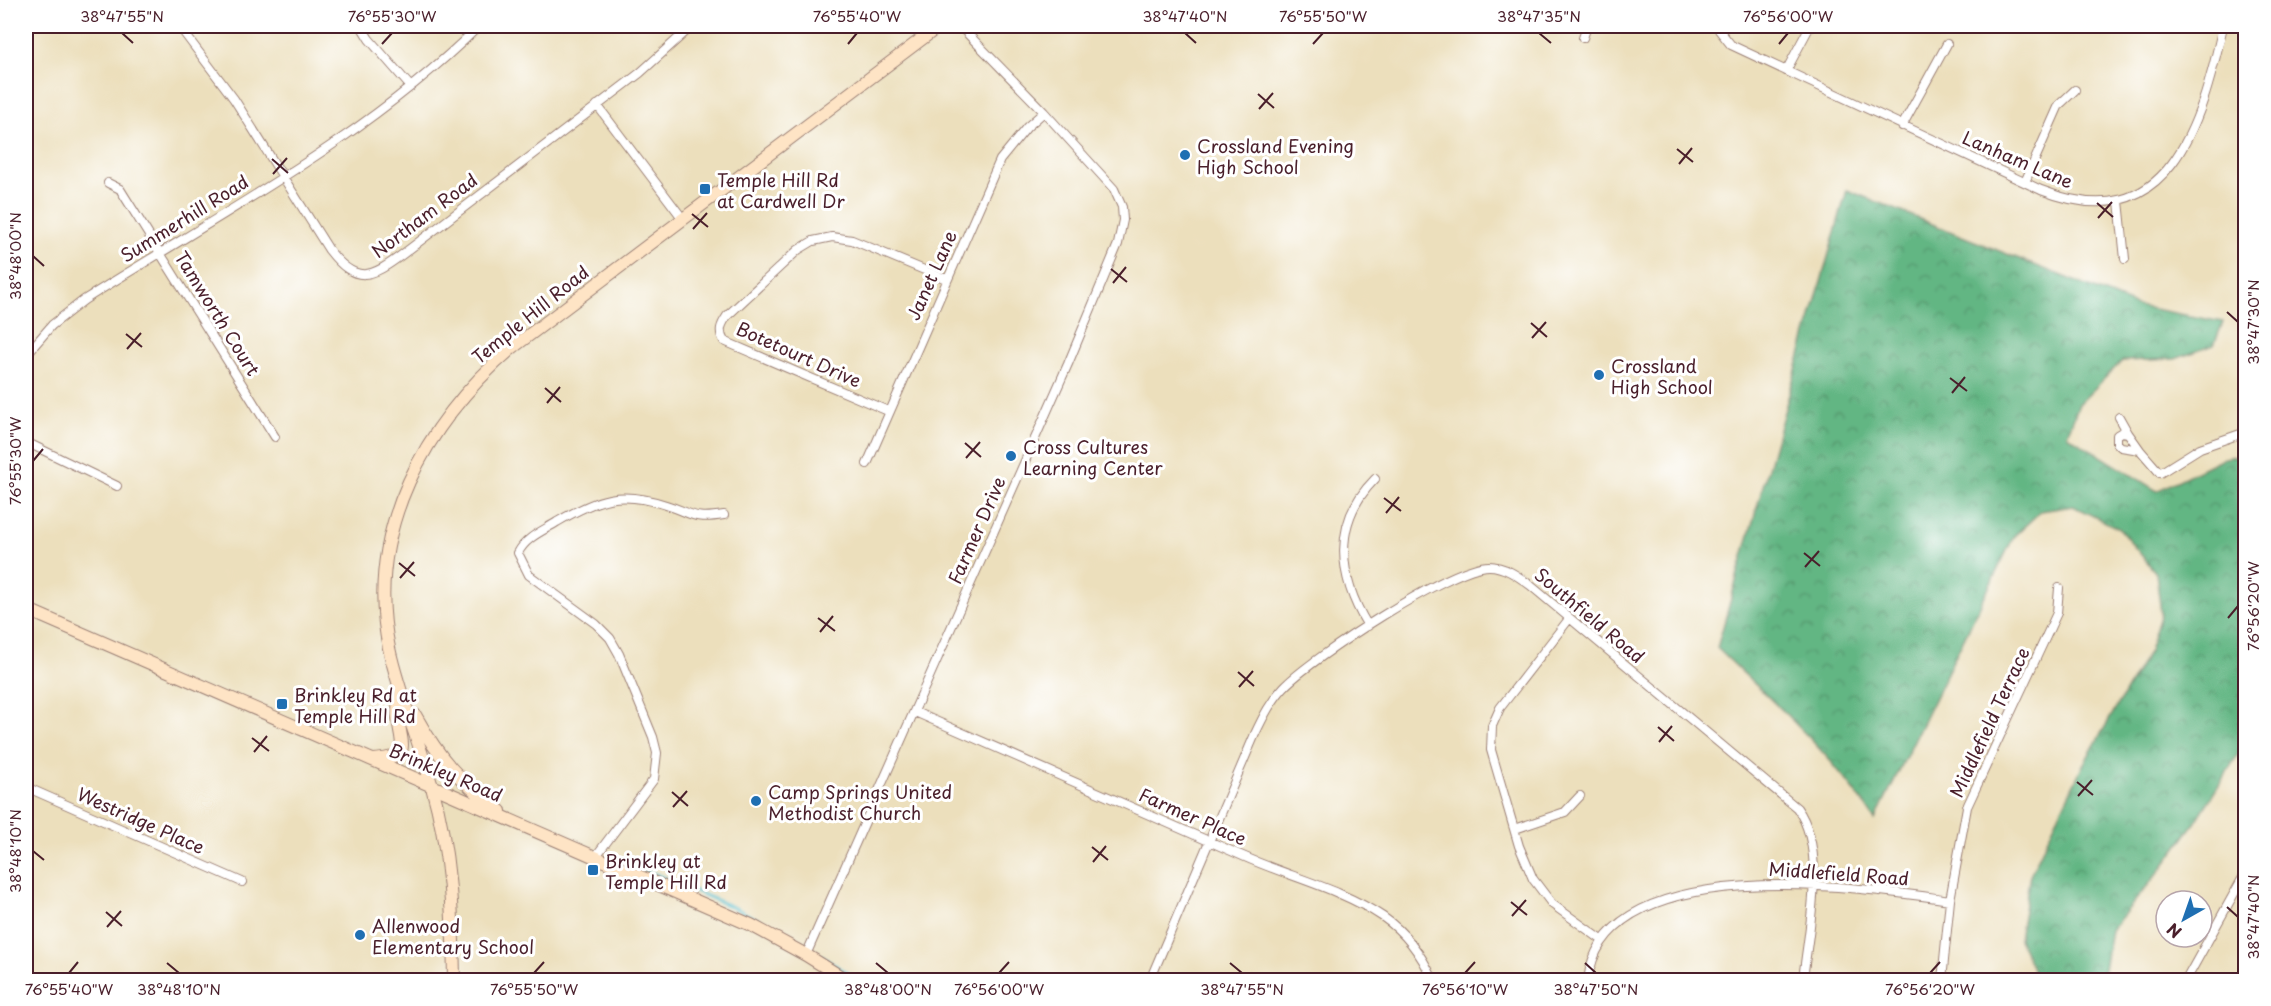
<svg xmlns="http://www.w3.org/2000/svg" width="2271" height="1006" font-family="'Playpen Sans',sans-serif">
	<style>
		.forest { fill: url(#forest-crowns); stroke: #566a57; stroke-width: 1.5 }
		.lines { fill: none; stroke-linecap: round; stroke-linejoin: round }
		.stream { stroke: #51bdcb; stroke-width: 3 }
		.street-casing { stroke: #9b7f74; stroke-width: 10 }
		.secondary-casing { stroke: #9b7f74; stroke-width: 14 }
		.street { stroke: #fff; stroke-width: 8 }
		.secondary { stroke: #fee4c5; stroke-width: 12 }
		.ticks { fill: none; stroke: #4a1f2b; stroke-width: 2 }
		.poi-dot { fill: #1f6fb2; stroke: #fff; stroke-width: 2 }
		.labels { text-anchor: middle; dominant-baseline: central; stroke-width: 6; stroke-linejoin: round; paint-order: stroke }
		.poi-label { font-size: 18px; fill: #4a1f2b; stroke: #fff; text-anchor: start }
		.street-label { font-size: 18px; fill: #4a1f2b; stroke: #fff }
		.neatline { fill: none; stroke: #4a1f2b; stroke-width: 2 }
		.ticks-label { font-size: 15px; text-anchor: middle; fill: #4a1f2b }
	</style>
	<defs>
		<pattern id="forest-crowns" width="20" height="18" patternUnits="userSpaceOnUse" patternTransform="scale(1.5)"><rect width="20" height="18" fill="#62b683"/><path d="M2 6a3 3 0 1 1 6 0M12 15a3 3 0 1 1 6 0" fill="none" stroke="#53936b"/></pattern>
	</defs>
	<rect width="100%" height="100%" fill="#fff"/>
	<filter id="ink" filterUnits="userSpaceOnUse"><feTurbulence type="fractalNoise" baseFrequency=".0167" numOctaves="2"/><feDisplacementMap in="SourceGraphic" scale="12" xChannelSelector="R" yChannelSelector="G"/><feConvolveMatrix kernelMatrix="1 2 1 2 8 2 1 2 1" color-interpolation-filters="sRGB"/></filter>
	<filter id="wash" filterUnits="userSpaceOnUse"><feTurbulence type="fractalNoise" baseFrequency=".008" numOctaves="4" result="noise"/><feDisplacementMap in="SourceGraphic" scale="24" xChannelSelector="R" yChannelSelector="G"/><feGaussianBlur stdDeviation="1.35" result="paint"/><feColorMatrix in="noise" values="0 0 0 0 0 0 0 0 0 0 0 0 0 0 0 0 0 1.4 0 .05"/><feComposite in="paint" operator="in"/></filter>
	<g filter="url(#wash)">
		<rect width="100%" height="100%" fill="#ecdfbc"/>
		<path class="forest" d="M 1847,190 L 2137,306 L 2223,322 L 2214,345 L 2175,359 L 2122,361 L 2079,404 L 2067,435 L 2157,491 L 2221,459 L 2238,455 L 2246,511 L 2245,743 L 2195,823 L 2158,873 L 2111,930 L 2102,980 L 2037,980 L 2019,939 L 2030,875 L 2083,765 L 2149,651 L 2161,613 L 2156,573 L 2120,529 L 2073,506 L 2041,511 L 2014,536 L 1875,820 C 1833,754 1773,702 1717,648 Z"/>
		<g class="lines">
			<path class="stream" d="M 628,859 L 641,868 L 737,909 L 790,936
				M 822,956 L 858,980"/>
		</g>
	</g>
	<g filter="url(#ink)">
		<g class="lines">
			<defs>
				<path id="street" d="M 179,26 L 234,99 L 329,250 C 356,285 371,278 403,254 L 640,73 L 692,26
					M 361,26 L 369,39 L 410,86
					M 1719,30 L 1731,45 L 2041,190 C 2169,241 2201,124 2223,26
					M 1583,38 L 1587,26
					M 1786,71 L 1810,26
					M 597,105 L 683,219
					M 1902,126 L 1947,44
					M 2025,182 L 2059,105 L 2075,90
					M 108,183 L 120,189 L 275,437
					M 2119,201 L 2125,259
					M 26,355 L 52,325 L 84,300 C 218,215 365,139 479,26
					M 888,411 L 724,341 C 718,331 721,325 727,316 L 798,250 L 813,241 L 832,237 L 852,240 L 946,279
					M 2119,417 L 2128,433
					M 26,442 L 117,486
					M 2140,450 L 2128,433 L 2122,432 L 2117,435 L 2117,443 L 2121,447 L 2140,450 L 2160,473 L 2200,448 L 2246,432
					M 867,464 L 1000,160 L 1027,127 L 1044,112
					M 1569,619 L 1500,708 L 1492,726 L 1491,750 L 1519,846 L 1533,879 L 1552,904 L 1602,940
					M 1368,626 C 1338,577 1332,522 1375,479
					M 915,712 C 1025,761 1135,809 1245,857 C 1290,877 1342,889 1383,917 C 1406,933 1422,955 1433,980
					M 26,787 L 242,882
					M 1515,829 L 1565,812 L 1580,796
					M 596,856 L 654,779 L 657,753 L 653,737 L 619,654 L 610,638 L 596,624 L 529,575 L 518,553 C 526,537 543,531 557,522 C 598,498 620,490 666,505 C 695,514 692,520 724,515
					M 806,955 L 1068,364 L 1118,244 L 1123,220 L 1122,207 L 1114,189 L 1044,112 L 960,26
					M 1150,980 L 1255,734 C 1263,717 1271,701 1284,687 C 1312,658 1451,566 1489,566 C 1504,566 1518,576 1530,585 L 1797,808 C 1828,851 1808,930 1803,980
					M 1588,980 C 1604,850 1861,887 1950,900
					M 1942,980 L 1950,900 L 1967,807 L 2057,613 L 2059,588
					M 2186,980 L 2246,872"/>
				<path id="secondary" d="M 26,609 L 751,925 L 806,955 L 846,980
					M 415,715 C 441,762 458,779 500,811
					M 373,760 C 413,757 401,747 398,717 C 397,709 399,701 401,693
					M 454,980 C 453,915 450,850 432,787 C 419,740 399,695 389,648 C 364,531 426,422 512,348 L 939,26"/>
			</defs>
			<use href="#street" class="street-casing"/>
			<use href="#secondary" class="secondary-casing"/>
			<use href="#street" class="street"/>
			<use href="#secondary" class="secondary"/>
		</g>
	</g>
	<path class="ticks" d="M 122,33 L 133,43M 1185,33 L 1196,43M 1539,33 L 1551,43M 382,44 L 392,33M 848,44 L 857,33M 1313,44 L 1323,33M 1779,44 L 1788,33M 1258,94 L 1274,108M 1259,109 L 1273,93M 1677,149 L 1693,162M 272,159 L 288,173M 1679,164 L 1692,148M 273,174 L 287,158M 2097,203 L 2113,217M 692,214 L 708,227M 2098,218 L 2112,202M 693,229 L 707,213M 33,256 L 44,266M 1111,269 L 1127,282M 1113,283 L 1126,267M 2227,312 L 2238,322M 1531,323 L 1547,337M 126,334 L 142,347M 1532,338 L 1546,322M 127,349 L 141,333M 1950,378 L 1967,391M 545,388 L 561,402M 1952,393 L 1965,377M 547,403 L 560,387M 965,443 L 981,457M 966,458 L 980,442M 33,461 L 43,449M 1384,498 L 1401,511M 1386,513 L 1399,497M 1804,553 L 1820,566M 399,563 L 415,576M 1805,567 L 1819,551M 400,578 L 414,562M 818,618 L 835,631M 2228,618 L 2238,606M 820,632 L 833,616M 1238,672 L 1254,686M 1239,687 L 1253,671M 1658,727 L 1674,741M 252,738 L 269,751M 1659,742 L 1672,726M 254,752 L 267,736M 2077,782 L 2093,795M 672,792 L 688,806M 2078,796 L 2092,780M 673,807 L 687,791M 1092,847 L 1108,860M 33,851 L 44,860M 1093,862 L 1106,846M 1511,902 L 1527,915M 2227,907 L 2238,917M 106,912 L 122,926M 1512,916 L 1526,900M 107,927 L 121,911M 167,963 L 179,973M 876,963 L 888,973M 1230,963 L 1242,973M 1585,963 L 1596,973M 69,973 L 78,962M 534,973 L 544,962M 999,973 L 1009,962M 1465,973 L 1475,962M 1930,973 L 1940,962"/>
	<g class="poi-dot">
		<circle cx="1185" cy="155" r="6"/>
		<rect x="699" y="183" width="12" height="12" rx="3"/>
		<circle cx="1599" cy="375" r="6"/>
		<circle cx="1011" cy="456" r="6"/>
		<rect x="276" y="698" width="12" height="12" rx="3"/>
		<circle cx="756" cy="801" r="6"/>
		<rect x="587" y="864" width="12" height="12" rx="3"/>
		<circle cx="360" cy="935" r="6"/>
	</g>
	<g class="labels">
		<g class="poi-label">
			<text x="1197" y="145">Crossland Evening<tspan x="1197" dy="21">High School</tspan></text>
			<text x="717" y="179">Temple Hill Rd<tspan x="717" dy="21">at Cardwell Dr</tspan></text>
			<text x="1611" y="365">Crossland<tspan x="1611" dy="21">High School</tspan></text>
			<text x="1023" y="446">Cross Cultures<tspan x="1023" dy="21">Learning Center</tspan></text>
			<text x="294" y="694">Brinkley Rd at<tspan x="294" dy="21">Temple Hill Rd</tspan></text>
			<text x="768" y="791">Camp Springs United<tspan x="768" dy="21">Methodist Church</tspan></text>
			<text x="605" y="860">Brinkley at<tspan x="605" dy="21">Temple Hill Rd</tspan></text>
			<text x="372" y="925">Allenwood<tspan x="372" dy="21">Elementary School</tspan></text>
		</g>
		<g class="street-label">
			<text transform="translate(2018 159) rotate(23)">Lanham Lane</text>
			<text transform="translate(424 215) rotate(-37)">Northam Road</text>
			<text transform="translate(184 218) rotate(-32)">Summerhill Road</text>
			<text transform="translate(931 275) rotate(-66)">Janet Lane</text>
			<text transform="translate(218 313) rotate(58)">Tamworth Court</text>
			<text transform="translate(530 314) rotate(-39)">Temple Hill Road</text>
			<text transform="translate(799 354) rotate(24)">Botetourt Drive</text>
			<text transform="translate(976 530) rotate(-66)">Farmer Drive</text>
			<text transform="translate(1590 615) rotate(40)">Southfield Road</text>
			<text transform="translate(1989 722) rotate(-65)">Middlefield Terrace</text>
			<text transform="translate(446 772) rotate(23)">Brinkley Road</text>
			<text transform="translate(1193 816) rotate(24)">Farmer Place</text>
			<text transform="translate(141 820) rotate(24)">Westridge Place</text>
			<text transform="translate(1839 873) rotate(4)">Middlefield Road</text>
		</g>
	</g>
	<rect width="2271" height="1006" fill="none" stroke="#fff" stroke-width="66"/>
	<g transform="translate(2184 919) rotate(220)"><circle r="28" fill="#ffffff" stroke="#b7a5aa" stroke-width="1.5"/>
	<path d="M0-4.5L10 22L0 15L-10 22Z" fill="#1f6fb2"/>
	<text y="-9" font-size="16" font-weight="bold" text-anchor="middle" fill="#4a1f2b">N</text>
	</g>
	<rect x="33" y="33" width="2205" height="940" class="neatline"/>
	<g class="ticks-label">
		<text x="122" y="22">38°47'55"N</text>
		<text x="392" y="22">76°55'30"W</text>
		<text x="857" y="22">76°55'40"W</text>
		<text x="1185" y="22">38°47'40"N</text>
		<text x="1323" y="22">76°55'50"W</text>
		<text x="1539" y="22">38°47'35"N</text>
		<text x="1788" y="22">76°56'00"W</text>
		<text transform="translate(16 256) rotate(-90)" y="5">38°48'00"N</text>
		<text transform="translate(2254 322) rotate(-90)" y="5">38°47'30"N</text>
		<text transform="translate(16 461) rotate(-90)" y="5">76°55'30"W</text>
		<text transform="translate(2254 606) rotate(-90)" y="5">76°56'20"W</text>
		<text transform="translate(16 851) rotate(-90)" y="5">38°48'10"N</text>
		<text transform="translate(2254 917) rotate(-90)" y="5">38°47'40"N</text>
		<text x="69" y="995">76°55'40"W</text>
		<text x="179" y="995">38°48'10"N</text>
		<text x="534" y="995">76°55'50"W</text>
		<text x="888" y="995">38°48'00"N</text>
		<text x="999" y="995">76°56'00"W</text>
		<text x="1242" y="995">38°47'55"N</text>
		<text x="1465" y="995">76°56'10"W</text>
		<text x="1596" y="995">38°47'50"N</text>
		<text x="1930" y="995">76°56'20"W</text>
	</g>
</svg>
